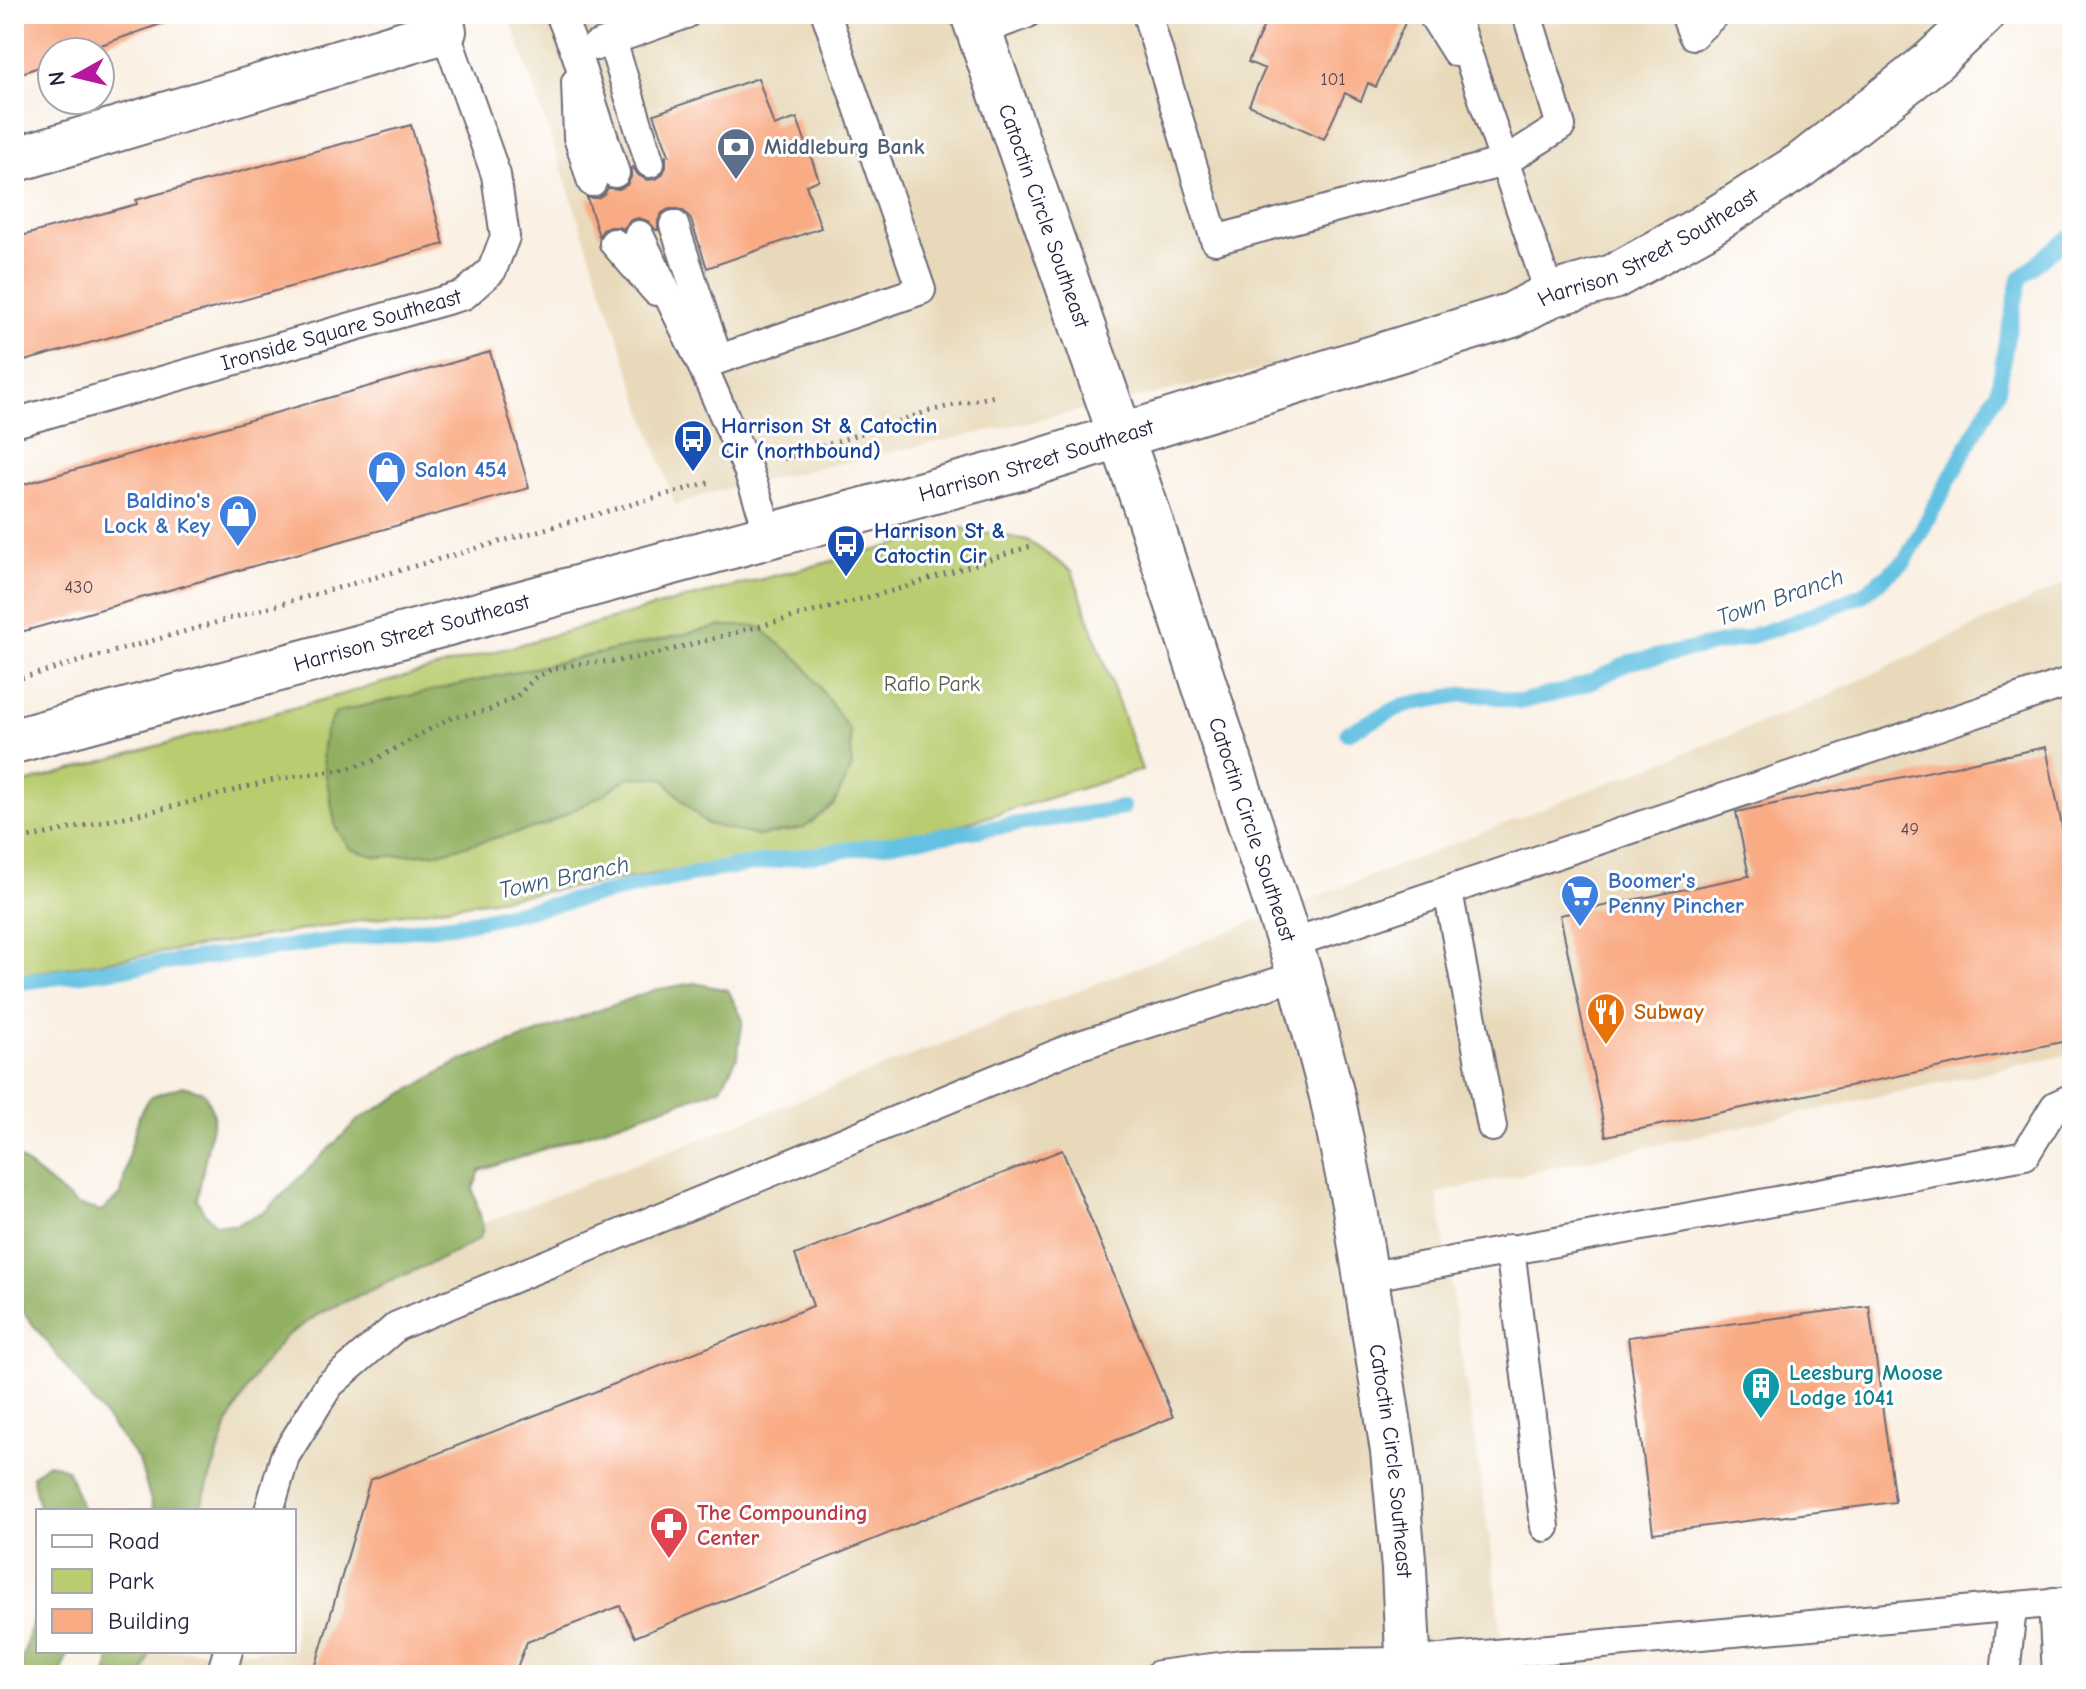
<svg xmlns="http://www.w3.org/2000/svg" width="2086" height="1689" font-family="'Comic Neue',sans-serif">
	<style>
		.built { fill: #e8d9ba }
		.green { fill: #b9cc6f; stroke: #6e7755; stroke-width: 2 }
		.forest { fill: #92b062; stroke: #5a694e; stroke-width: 2 }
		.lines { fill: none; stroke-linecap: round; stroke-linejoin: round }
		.stream { stroke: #64c1e2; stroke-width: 16 }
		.building { fill: #f9ab84 }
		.lane-casing { stroke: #6e6a76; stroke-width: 32 }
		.street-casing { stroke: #6e6a76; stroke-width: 48 }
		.secondary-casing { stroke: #6e6a76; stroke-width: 48 }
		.path { stroke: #6e6a76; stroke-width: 5; stroke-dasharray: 2 6; stroke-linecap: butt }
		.lane { stroke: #fff; stroke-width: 28 }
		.street { stroke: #fff; stroke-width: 44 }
		.secondary { stroke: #fff; stroke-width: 44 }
		.labels { text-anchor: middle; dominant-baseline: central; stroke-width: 6; stroke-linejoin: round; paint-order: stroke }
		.number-label { font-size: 18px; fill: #58444d }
		.service-label { font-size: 22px; font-weight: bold; fill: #4e5e75; stroke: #fff; text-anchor: start }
		.street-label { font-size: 22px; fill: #22223b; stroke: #fff }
		.transit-label { font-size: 22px; font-weight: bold; fill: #164399; stroke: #fff; text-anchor: start }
		.shop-label { font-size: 22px; font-weight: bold; fill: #366cbe; stroke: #fff; text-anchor: start }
		.park-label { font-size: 22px; fill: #575e4d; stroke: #fff }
		.food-label { font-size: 22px; font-weight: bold; fill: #c56008; stroke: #fff; text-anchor: start }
		.culture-label { font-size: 22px; font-weight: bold; fill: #0d838f; stroke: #fff; text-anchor: start }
		.health-label { font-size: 22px; font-weight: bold; fill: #be3a42; stroke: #fff; text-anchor: start }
		.water-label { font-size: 24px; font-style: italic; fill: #395a75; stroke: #fff }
	</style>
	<rect width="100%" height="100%" fill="#fff"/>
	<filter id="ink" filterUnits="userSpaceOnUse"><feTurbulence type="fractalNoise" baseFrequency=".0125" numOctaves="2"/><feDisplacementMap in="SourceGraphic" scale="16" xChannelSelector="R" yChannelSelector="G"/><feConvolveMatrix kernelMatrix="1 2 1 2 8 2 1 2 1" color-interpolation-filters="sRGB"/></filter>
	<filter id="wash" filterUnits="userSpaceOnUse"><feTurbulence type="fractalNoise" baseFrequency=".006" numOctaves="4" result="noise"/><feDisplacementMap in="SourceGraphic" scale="32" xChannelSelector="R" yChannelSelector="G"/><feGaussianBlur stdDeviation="1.8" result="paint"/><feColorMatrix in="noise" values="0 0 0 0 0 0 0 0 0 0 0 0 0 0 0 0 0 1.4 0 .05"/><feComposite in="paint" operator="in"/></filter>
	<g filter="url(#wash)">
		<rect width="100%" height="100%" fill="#faf0e3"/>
		<path class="built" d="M 509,14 L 1981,14 L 1801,165 L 1512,315 L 716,491 L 675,505 Z
			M 2072,580 L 2072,1064 L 2070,1054 L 1437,1193 L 1493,1561 L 1503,1653 L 1501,1675 L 130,1675 L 138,1651 L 294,1651 L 294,1511 L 187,1511 L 255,1313 L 1807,705 Z"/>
		<path class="green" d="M 962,528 L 1027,540 L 1072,571 L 1142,770 L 957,826 L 14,976 L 14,786 L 668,603 Z"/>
		<path class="forest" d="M 721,626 L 758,626 L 802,662 L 850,731 L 852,766 L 834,804 L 804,828 L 758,836 L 707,824 L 683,801 L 663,778 L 629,777 L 604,794 L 545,825 L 438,853 L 377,857 L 350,849 L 336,828 L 322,754 L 325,733 L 336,712 Z
			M 694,983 L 728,990 L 743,1020 L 737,1058 L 721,1088 L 480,1171 L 473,1189 L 483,1227 L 480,1238 L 456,1252 L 322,1312 L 284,1338 L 257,1372 L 229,1421 L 199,1511 L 152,1511 L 153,1508 L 139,1461 L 14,1300 L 14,1154 L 77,1205 L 101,1211 L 121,1195 L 129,1152 L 140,1113 L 151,1096 L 183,1086 L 204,1092 L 214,1115 L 197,1199 L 203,1211 L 215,1224 L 236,1225 L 267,1210 L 358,1120 L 458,1062 L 654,990 Z
			M 48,1463 L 67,1469 L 83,1511 L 40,1511 L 32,1476 Z
			M 38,1601 L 38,1651 L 68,1651 L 61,1675 L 18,1675 Z
			M 112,1651 L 151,1651 L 143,1675 L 106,1675 Z"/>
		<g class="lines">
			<path class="stream" d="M 1347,733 L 1404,705 L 1464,694 L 1488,695 L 1519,702 L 1565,691 L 1595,680 L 1630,662 L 1746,638 L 1791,623 L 1862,595 L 1905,561 L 1998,390 L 2006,342 L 2020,279 L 2047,254 L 2072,236
				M 14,983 L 472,922 L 713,870 L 1123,808"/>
		</g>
		<g id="blocks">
			<path class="building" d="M 14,14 L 171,14 L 172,20 L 81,52 L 52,52 L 52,62 L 14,76 Z
				M 1269,14 L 1409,14 L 1376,87 L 1368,83 L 1361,101 L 1345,93 L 1324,139 L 1249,105 L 1265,69 L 1248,62 Z
				M 758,78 L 774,126 L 797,118 L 819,180 L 806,185 L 821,228 L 707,268 L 691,220 L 685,212 L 678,209 L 669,209 L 662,213 L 658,221 L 658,230 L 656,230 L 648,221 L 639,218 L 631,220 L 623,229 L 619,227 L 610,227 L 603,230 L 599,236 L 587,198 L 598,198 L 604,194 L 608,188 L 619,189 L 627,185 L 631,177 L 631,168 L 633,167 L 638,175 L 647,180 L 656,179 L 662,175 L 666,167 L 666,156 L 669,155 L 654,114 Z
				M 411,125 L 444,244 L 14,364 L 14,238 L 137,204 L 136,200 Z
				M 490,352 L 529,488 L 14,634 L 14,487 Z
				M 2046,747 L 2072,876 L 2072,1040 L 1606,1136 L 1560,915 L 1749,876 L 1736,812 Z
				M 1062,1150 L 1173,1417 L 635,1637 L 620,1606 L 527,1642 L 514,1675 L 313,1675 L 370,1480 L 813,1306 L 795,1255 Z
				M 1869,1306 L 1895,1502 L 1653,1533 L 1628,1337 Z"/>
		</g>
	</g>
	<g filter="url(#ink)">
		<use href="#blocks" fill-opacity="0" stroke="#6e6a76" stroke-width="2"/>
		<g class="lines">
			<defs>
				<g id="lane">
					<path d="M 560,14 L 576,53 L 615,173"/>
					<path d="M 1147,14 L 1215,240 L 1504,162 L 1561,126 L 1527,14"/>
					<path d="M 1432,14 L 1456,52"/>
					<path d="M 1454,14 L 1550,295"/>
					<path d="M 1685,14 L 1693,35 L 1715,14"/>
					<path d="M 980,31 L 1026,14"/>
					<path d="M 612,41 L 650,163"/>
					<path d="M 596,46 L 686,14"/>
					<path d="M 576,82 L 578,137 L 592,182"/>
					<path d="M 674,225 L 718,359"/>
					<path d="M 639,235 L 702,365"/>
					<path d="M 614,243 L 656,291"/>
					<path id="s1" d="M 14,423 L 464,295 L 492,270 L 505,237 L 496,175 L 440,17"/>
					<path d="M 770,535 L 748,470 L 702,365 L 921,290 L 826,14"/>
					<path d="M 1448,891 L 1492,1127"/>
					<path d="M 1289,944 L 2072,681"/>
					<path d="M 1510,1249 L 1545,1527"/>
					<path d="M 1366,1277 L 2025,1155 L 2055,1106 L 2072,1098"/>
					<path d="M 269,1511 L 285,1456 L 329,1385 L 397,1326 L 1074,1047 L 1300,975"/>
					<path d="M 2053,1602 L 2057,1675"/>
					<path d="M 221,1675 L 228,1651"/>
					<path d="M 1159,1675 L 1242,1664 L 1408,1662 L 2072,1601"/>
					<path d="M 2005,1675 L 2012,1607"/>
				</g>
				<path id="street" d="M 14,160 L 444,31"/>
				<g id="secondary">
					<path id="s2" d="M 973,14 L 1144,502 L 1300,975 L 1332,1096 L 1355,1209 L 1393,1451 L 1404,1569 L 1409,1675"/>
					<path id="s3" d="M 14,741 L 1015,469 L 1512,315 L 1550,295 L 1613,277 L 1702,228 L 1801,165 L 1932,62 L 1983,14"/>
				</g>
			</defs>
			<use href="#lane" class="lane-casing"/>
			<use href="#street" class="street-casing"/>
			<use href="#secondary" class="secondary-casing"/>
			<path class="path" d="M 784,459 L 929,411 L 998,395
				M 14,680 L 710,482
				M 14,841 L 171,807 L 277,779 L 342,770 L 373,761 L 448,719 L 489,710 L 517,696 L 535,678 L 552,669 L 583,663 L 618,661 L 659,653 L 895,590 L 1034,545"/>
			<use href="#lane" class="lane"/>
			<use href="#street" class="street"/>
			<use href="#secondary" class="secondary"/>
		</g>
	</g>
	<defs>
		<symbol id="bank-pin" viewBox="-11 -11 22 30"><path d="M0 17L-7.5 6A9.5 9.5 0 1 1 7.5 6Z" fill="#5c6f8a" stroke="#fff"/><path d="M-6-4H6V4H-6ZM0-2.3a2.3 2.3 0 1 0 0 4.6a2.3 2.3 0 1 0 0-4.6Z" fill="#fff"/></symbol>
		<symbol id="bus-pin" viewBox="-11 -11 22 30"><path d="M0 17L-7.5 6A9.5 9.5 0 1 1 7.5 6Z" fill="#1a4fb4" stroke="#fff"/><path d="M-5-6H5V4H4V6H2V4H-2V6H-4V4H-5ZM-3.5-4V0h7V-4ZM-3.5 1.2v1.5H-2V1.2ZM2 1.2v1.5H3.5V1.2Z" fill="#fff"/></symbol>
		<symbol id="shop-pin" viewBox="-11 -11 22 30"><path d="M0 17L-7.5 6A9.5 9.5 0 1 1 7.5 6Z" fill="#3f7fe0" stroke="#fff"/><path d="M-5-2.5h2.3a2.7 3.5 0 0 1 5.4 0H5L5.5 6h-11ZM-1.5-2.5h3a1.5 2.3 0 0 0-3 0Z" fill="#fff"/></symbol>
		<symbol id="supermarket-pin" viewBox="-11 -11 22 30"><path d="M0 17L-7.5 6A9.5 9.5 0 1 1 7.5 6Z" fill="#3f7fe0" stroke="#fff"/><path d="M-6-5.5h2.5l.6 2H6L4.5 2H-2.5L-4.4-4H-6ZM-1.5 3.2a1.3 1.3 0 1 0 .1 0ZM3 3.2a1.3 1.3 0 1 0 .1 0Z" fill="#fff"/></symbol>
		<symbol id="restaurant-pin" viewBox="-11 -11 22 30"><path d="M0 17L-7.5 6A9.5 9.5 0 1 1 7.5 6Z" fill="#e8710a" stroke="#fff"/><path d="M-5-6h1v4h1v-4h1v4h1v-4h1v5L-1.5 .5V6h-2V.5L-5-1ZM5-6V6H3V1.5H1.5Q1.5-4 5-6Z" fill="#fff"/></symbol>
		<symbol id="building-pin" viewBox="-11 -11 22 30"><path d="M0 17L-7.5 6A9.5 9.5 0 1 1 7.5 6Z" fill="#0f9aa8" stroke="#fff"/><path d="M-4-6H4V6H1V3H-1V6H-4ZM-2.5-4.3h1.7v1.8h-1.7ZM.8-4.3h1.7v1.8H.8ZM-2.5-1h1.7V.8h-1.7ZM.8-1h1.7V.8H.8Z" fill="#fff"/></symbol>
		<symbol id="pharmacy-pin" viewBox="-11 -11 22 30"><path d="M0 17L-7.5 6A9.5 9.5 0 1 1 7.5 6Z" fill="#e0444e" stroke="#fff"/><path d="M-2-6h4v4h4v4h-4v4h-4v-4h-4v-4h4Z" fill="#fff"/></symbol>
	</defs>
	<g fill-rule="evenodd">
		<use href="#bank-pin" x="714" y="125" width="44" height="60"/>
		<use href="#bus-pin" x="671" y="417" width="44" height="60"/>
		<use href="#shop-pin" x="365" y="448" width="44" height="60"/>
		<use href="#shop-pin" x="216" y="492" width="44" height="60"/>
		<use href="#bus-pin" x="824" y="522" width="44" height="60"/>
		<use href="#supermarket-pin" x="1558" y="872" width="44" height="60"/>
		<use href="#restaurant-pin" x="1584" y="990" width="44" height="60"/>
		<use href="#building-pin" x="1739" y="1364" width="44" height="60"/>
		<use href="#pharmacy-pin" x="647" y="1504" width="44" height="60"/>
	</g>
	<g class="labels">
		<g class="number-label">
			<text x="1333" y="79">101</text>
			<text x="79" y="587">430</text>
			<text x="1910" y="829">49</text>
		</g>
		<g class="service-label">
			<text x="764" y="147">Middleburg Bank</text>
		</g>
		<g class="street-label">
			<text stroke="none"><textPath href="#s2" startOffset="214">Catoctin Circle Southeast</textPath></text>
			<text stroke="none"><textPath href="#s3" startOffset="1710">Harrison Street Southeast</textPath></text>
			<text stroke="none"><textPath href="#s1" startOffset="340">Ironside Square Southeast</textPath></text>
			<text stroke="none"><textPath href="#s3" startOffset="1060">Harrison Street Southeast</textPath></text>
			<text stroke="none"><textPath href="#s3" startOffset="412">Harrison Street Southeast</textPath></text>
			<text stroke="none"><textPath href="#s2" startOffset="862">Catoctin Circle Southeast</textPath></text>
			<text stroke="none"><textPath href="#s2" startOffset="1510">Catoctin Circle Southeast</textPath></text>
		</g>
		<g class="transit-label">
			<text x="721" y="426">Harrison St &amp; Catoctin<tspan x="721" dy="25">Cir (northbound)</tspan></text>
			<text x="874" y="531">Harrison St &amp;<tspan x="874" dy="25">Catoctin Cir</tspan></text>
		</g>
		<g class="shop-label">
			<text x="415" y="470">Salon 454</text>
			<text x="210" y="501" text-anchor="end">Baldino's<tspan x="210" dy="25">Lock &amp; Key</tspan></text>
			<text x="1608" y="881">Boomer's<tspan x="1608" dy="25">Penny Pincher</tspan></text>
		</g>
		<g class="park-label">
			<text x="932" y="684">Raflo Park</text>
		</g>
		<g class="food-label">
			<text x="1634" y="1012">Subway</text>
		</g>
		<g class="culture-label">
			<text x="1789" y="1373">Leesburg Moose<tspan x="1789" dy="25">Lodge 1041</tspan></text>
		</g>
		<g class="health-label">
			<text x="697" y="1513">The Compounding<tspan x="697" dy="25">Center</tspan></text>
		</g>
		<g class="water-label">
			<text transform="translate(1780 597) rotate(-19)">Town Branch</text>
			<text transform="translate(564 877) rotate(-12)">Town Branch</text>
		</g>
	</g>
	<rect width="2086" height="1689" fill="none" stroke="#fff" stroke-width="48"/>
	<rect x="36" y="1509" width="260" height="144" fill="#ffffff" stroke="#a7a7b1" stroke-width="2"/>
	<rect x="52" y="1535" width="40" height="12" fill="#ffffff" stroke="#a7a7b1" stroke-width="2"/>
	<text x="108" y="1549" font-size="24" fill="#22223b">Road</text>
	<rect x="52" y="1569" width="40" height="24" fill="#b9cc6f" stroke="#a7a7b1" stroke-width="2"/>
	<text x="108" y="1589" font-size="24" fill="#22223b">Park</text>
	<rect x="52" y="1609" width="40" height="24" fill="#f9ab84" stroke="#a7a7b1" stroke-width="2"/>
	<text x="108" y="1629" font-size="24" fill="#22223b">Building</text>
	<g transform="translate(76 76) rotate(262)"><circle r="38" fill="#ffffff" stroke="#a7a7b1" stroke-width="2"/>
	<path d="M0-6L14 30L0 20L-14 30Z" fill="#b5179e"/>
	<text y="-12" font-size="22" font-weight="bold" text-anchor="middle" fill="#22223b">N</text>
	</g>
</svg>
